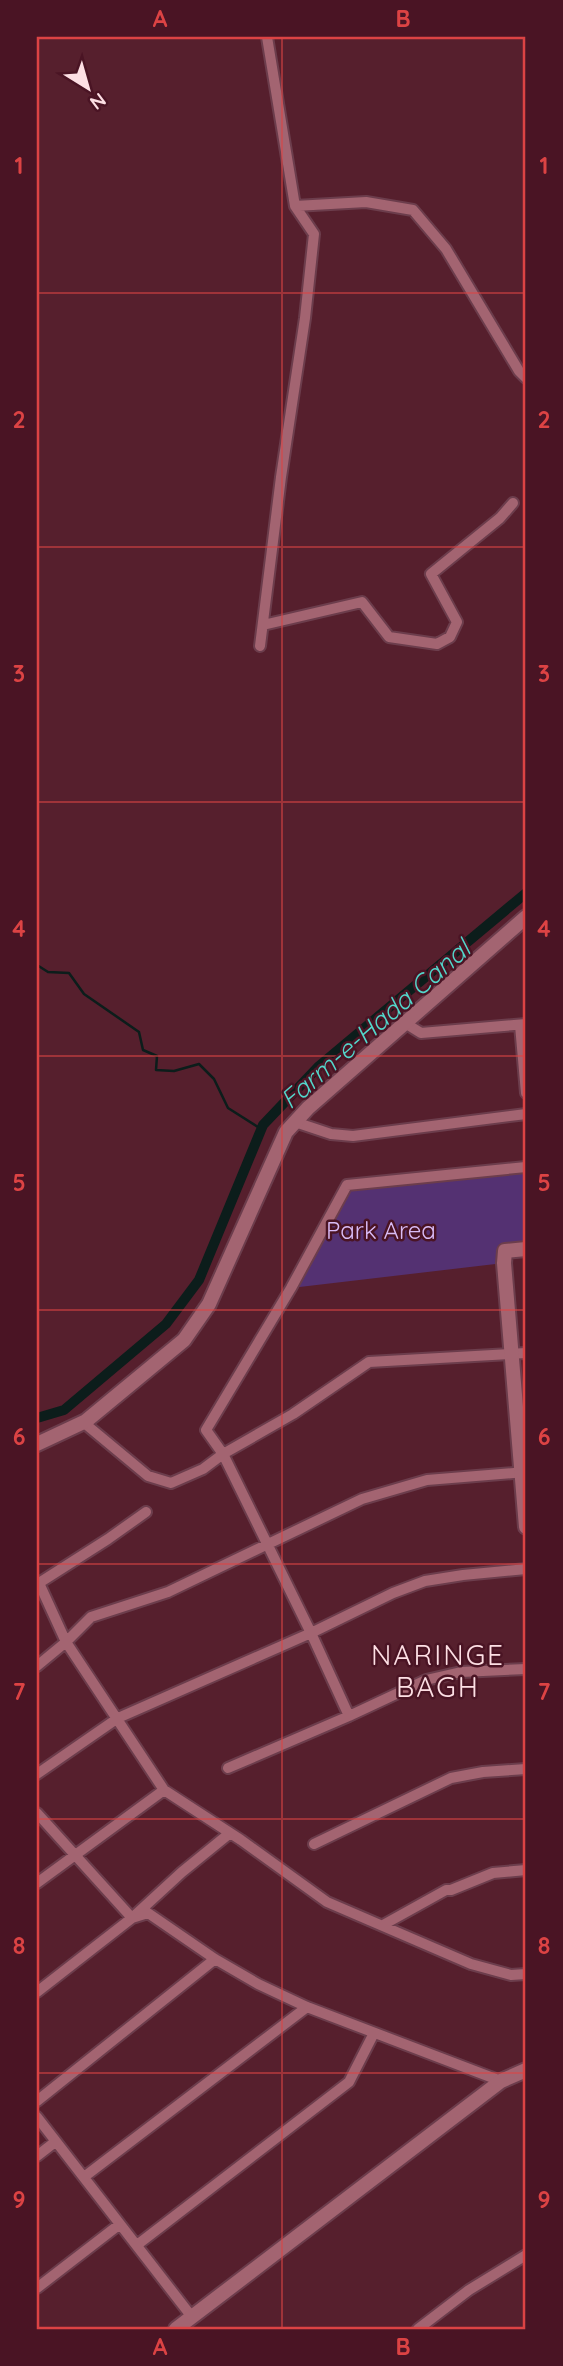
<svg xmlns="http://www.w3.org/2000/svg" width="563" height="2366" font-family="Quicksand,sans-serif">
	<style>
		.green { fill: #543172 }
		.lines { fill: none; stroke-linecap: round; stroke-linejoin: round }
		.stream { stroke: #0c1d1b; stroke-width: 2.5 }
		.canal { stroke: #0c1d1b; stroke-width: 10 }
		.minor-casing { stroke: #6c3d4c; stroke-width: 14 }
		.tertiary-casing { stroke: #6c3d4c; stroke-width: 18 }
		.minor { stroke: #a36471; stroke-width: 10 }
		.tertiary { stroke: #a36471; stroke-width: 14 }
		.grid { fill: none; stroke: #dc4344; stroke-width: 2; stroke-opacity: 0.55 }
		.labels { text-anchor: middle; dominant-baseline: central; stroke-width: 5; stroke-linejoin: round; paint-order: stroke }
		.park-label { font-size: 24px; fill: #d9bcf7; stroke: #4a1424 }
		.water-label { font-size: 26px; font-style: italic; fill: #53d7cb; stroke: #4a1424 }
		.quarter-label { font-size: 28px; letter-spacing: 2px; fill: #fddfe4; stroke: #4a1424 }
		.neatline { fill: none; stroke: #dc4344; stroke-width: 2.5 }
		.grid-label { font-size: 23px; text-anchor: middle; font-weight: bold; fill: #dc4344 }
	</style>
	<rect width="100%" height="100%" fill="#561f2d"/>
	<path class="green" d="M 526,1167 L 526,1249 L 505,1251 L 504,1263 L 291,1288 L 347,1185 Z"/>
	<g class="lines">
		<path class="stream" d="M 37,965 L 48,972 L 69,973 L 84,994 L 139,1032 L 143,1050 L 157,1056 L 156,1070 L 174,1071 L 199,1064 L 214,1079 L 228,1108 L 261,1129"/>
		<path class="canal" d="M 37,1418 L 64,1410 L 166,1324 L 199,1280 L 263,1125 L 319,1066 L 526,893"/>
		<defs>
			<path id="minor" d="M 295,206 L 366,202 L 413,210 L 446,249 L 519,371 L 526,378
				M 263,625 L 362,602 L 389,637 L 437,644 L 450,637 L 457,622 L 431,574 L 500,518 L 513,503
				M 260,646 L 281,477 L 305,318 L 314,234 L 295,206 L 267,37
				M 405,1023 L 421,1033 L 526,1024
				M 520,1025 L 526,1093
				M 295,1122 L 331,1134 L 353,1136 L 526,1114
				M 83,1422 L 148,1476 L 171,1483 L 203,1469 L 223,1454 L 293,1414 L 369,1362 L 526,1353
				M 146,1512 L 108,1539 L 39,1583 L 66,1642 L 164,1790 L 241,1840 L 327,1902 L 471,1964 L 511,1975 L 526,1974
				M 37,1666 L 66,1642 L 91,1617 L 168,1592 L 362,1499 L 427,1480 L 526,1472
				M 349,1716 L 311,1633 L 223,1454 L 206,1430 L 291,1288 L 347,1185 L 526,1167
				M 228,1768 L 349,1716 L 426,1680 L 461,1672 L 526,1669
				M 37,1774 L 118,1718 L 311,1633 L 393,1593 L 425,1581 L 463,1575 L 526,1569
				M 37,1813 L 132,1918 L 148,1913 L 215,1959 L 258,1984 L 307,2007 L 501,2081
				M 314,1844 L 451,1778 L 483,1772 L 526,1769
				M 37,1883 L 164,1790
				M 383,1925 L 446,1890 L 451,1890 L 493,1873 L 526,1870
				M 37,1992 L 132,1918 L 182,1872 L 230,1833
				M 37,2101 L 215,1959
				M 37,2117 L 192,2317
				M 37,2156 L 55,2142
				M 84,2177 L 307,2007
				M 137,2245 L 349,2082 L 374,2033
				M 37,2288 L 120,2224
				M 418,2329 L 469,2290 L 526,2255"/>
			<path id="tertiary" d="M 526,1249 L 505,1251 L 504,1263 L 526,1527
				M 37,1444 L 86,1421 L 184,1340 L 209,1304 L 286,1132 L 308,1108 L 526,917
				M 176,2329 L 501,2081 L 526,2070"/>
		</defs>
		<use href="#minor" class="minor-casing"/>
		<use href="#tertiary" class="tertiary-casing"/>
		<use href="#minor" class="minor"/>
		<use href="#tertiary" class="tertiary"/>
	</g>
	<path class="grid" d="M 282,37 L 282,2329M 37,293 L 526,293M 37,547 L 526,547M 37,802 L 526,802M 37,1056 L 526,1056M 37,1310 L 526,1310M 37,1564 L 526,1564M 37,1819 L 526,1819M 37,2073 L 526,2073"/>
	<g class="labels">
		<g class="park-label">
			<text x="381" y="1230">Park Area</text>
		</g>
		<g class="water-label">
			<text transform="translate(375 1024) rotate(-41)">Farm-e-Hada Canal</text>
		</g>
		<g class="quarter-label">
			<text x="438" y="1654">NARINGE<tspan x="438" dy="32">BAGH</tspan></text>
		</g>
	</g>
	<rect width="563" height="2366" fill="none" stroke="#4a1424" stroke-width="77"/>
	<g transform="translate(88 88) rotate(143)" stroke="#4a1424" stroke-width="5" paint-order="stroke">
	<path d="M0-5L12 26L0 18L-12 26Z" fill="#fddfe4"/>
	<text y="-10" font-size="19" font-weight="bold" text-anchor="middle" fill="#fddfe4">N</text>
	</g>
	<rect x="38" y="38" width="486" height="2290" class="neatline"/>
	<g class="grid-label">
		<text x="160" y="27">A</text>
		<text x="403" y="27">B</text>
		<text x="19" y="174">1</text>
		<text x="544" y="174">1</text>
		<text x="19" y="428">2</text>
		<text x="544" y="428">2</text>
		<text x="19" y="682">3</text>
		<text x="544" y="682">3</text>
		<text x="19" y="937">4</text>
		<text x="544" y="937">4</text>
		<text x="19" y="1191">5</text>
		<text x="544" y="1191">5</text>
		<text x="19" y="1445">6</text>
		<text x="544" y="1445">6</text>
		<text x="19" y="1700">7</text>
		<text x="544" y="1700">7</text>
		<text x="19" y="1954">8</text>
		<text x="544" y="1954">8</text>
		<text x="19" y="2208">9</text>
		<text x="544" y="2208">9</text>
		<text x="160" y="2355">A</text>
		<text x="403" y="2355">B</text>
	</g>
</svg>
